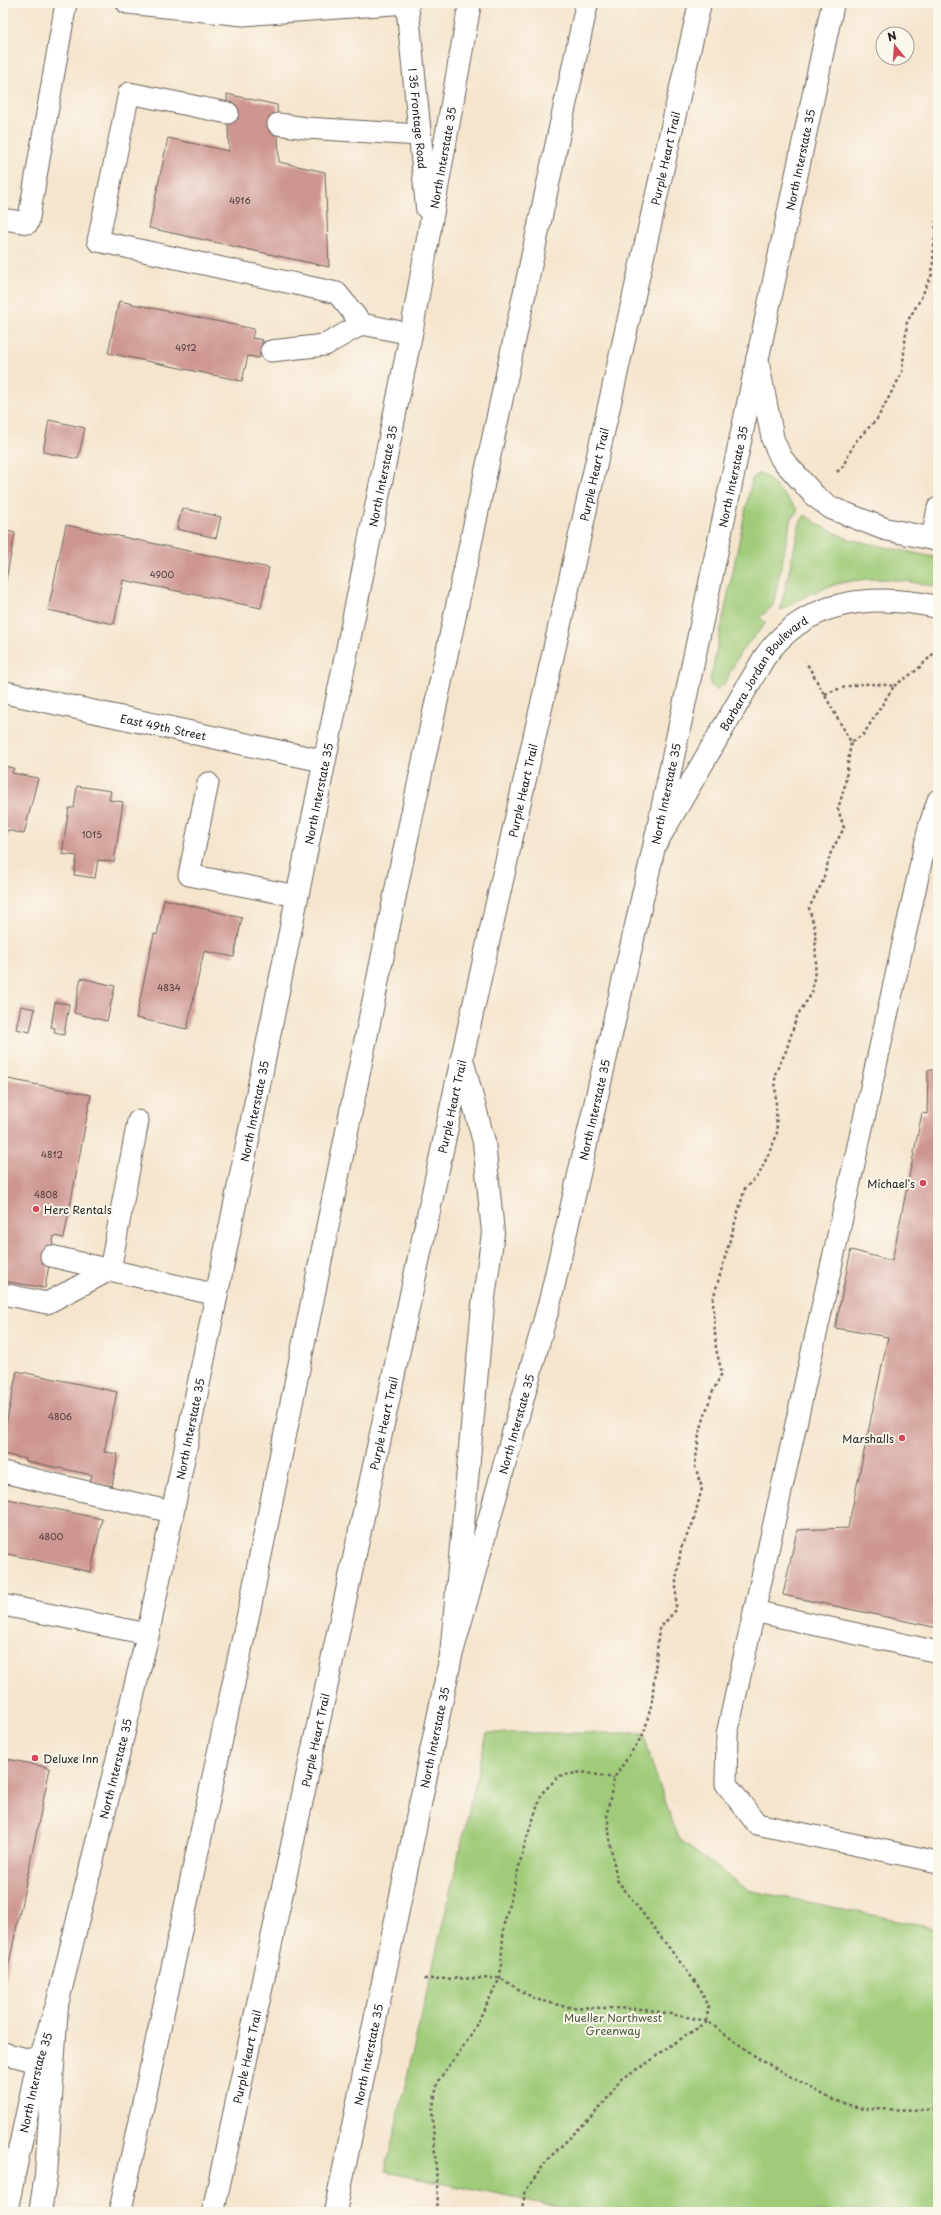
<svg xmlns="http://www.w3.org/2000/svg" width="941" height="2215" font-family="'Playpen Sans',sans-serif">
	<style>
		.green { fill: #a0cc7a; stroke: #5e744b }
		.building { fill: #ce9691 }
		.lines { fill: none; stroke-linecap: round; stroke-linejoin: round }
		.service-casing { stroke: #68625a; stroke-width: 23 }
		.minor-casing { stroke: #68625a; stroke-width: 24 }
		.tertiary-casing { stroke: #68625a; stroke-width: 24 }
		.secondary-casing { stroke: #68625a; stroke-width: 24 }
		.motorway-casing { stroke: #68625a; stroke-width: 24 }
		.path { stroke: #68625a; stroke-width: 2.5; stroke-dasharray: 3 3; stroke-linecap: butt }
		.service { stroke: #fff; stroke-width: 21 }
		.minor { stroke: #fff; stroke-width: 22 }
		.tertiary { stroke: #fff; stroke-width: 22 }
		.secondary { stroke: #fff; stroke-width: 22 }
		.motorway { stroke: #fff; stroke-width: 22 }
		.poi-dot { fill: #d1495b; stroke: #fbf7ec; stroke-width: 1.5 }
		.labels { text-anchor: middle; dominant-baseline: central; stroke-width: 4; stroke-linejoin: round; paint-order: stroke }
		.number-label { font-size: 9px; fill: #483a39 }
		.street-label { font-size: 11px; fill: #1c1c1c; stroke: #fbf7ec }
		.poi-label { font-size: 11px; fill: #1c1c1c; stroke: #fbf7ec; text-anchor: end }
		.park-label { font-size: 11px; fill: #4a5a3d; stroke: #fbf7ec }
	</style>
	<rect width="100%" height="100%" fill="#fbf7ec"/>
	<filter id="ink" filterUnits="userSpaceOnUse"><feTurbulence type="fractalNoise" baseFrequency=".025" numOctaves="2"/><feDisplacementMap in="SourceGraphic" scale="8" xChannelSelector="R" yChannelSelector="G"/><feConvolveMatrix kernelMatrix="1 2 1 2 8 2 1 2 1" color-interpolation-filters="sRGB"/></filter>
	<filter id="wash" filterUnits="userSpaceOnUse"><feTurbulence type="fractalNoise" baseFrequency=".012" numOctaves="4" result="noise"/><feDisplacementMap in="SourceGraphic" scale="16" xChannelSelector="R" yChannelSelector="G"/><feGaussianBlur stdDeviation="0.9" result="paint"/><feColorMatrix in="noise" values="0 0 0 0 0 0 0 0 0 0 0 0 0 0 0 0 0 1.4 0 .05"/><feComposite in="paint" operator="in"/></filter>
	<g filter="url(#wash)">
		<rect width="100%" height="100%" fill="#f5e5cd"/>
		<path class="green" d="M 758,473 L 765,475 L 798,510 L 791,519 L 773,606 L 760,617 L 766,623 L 740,653 L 724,684 L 717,689 L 711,686 L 710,681 L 752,479 Z
			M 805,515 L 823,527 L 848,539 L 938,558 L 938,587 C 873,574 838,574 780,611 L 800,523 Z
			M 487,1733 L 644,1733 L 652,1764 L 679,1840 L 748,1890 L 938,1928 L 938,2212 L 583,2212 L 385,2172 Z"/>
		<g id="blocks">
			<path class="building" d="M 227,94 L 277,105 L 279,162 L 325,172 L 329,267 L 149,228 L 168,138 L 229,151 Z
				M 119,301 L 254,329 L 252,338 L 263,340 L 259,358 L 248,356 L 242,381 L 108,353 Z
				M 49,420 L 85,428 L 78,459 L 43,452 Z
				M 182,508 L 221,517 L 216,538 L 177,529 Z
				M 66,525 L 269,568 L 261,608 L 123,580 L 114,624 L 48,610 Z
				M 3,530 L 15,533 L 4,590 L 3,590 Z
				M 3,766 L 14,768 L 12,773 L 38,778 L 24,834 L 7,830 L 6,835 L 3,835 Z
				M 77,786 L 111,791 L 109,800 L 123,802 L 114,862 L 98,860 L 95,878 L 74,875 L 77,856 L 62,854 L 69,808 L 74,808 Z
				M 164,899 L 242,918 L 234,957 L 204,951 L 187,1029 L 136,1018 L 154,934 L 157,935 Z
				M 81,978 L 115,986 L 107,1021 L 74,1013 Z
				M 55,1002 L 69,1004 L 64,1035 L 54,1033 L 55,1028 L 51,1027 Z
				M 21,1006 L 35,1009 L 30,1032 L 16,1029 Z
				M 928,1070 L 938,1070 L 938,1628 L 783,1595 L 797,1530 L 848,1528 L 888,1337 L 835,1328 L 851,1250 L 892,1261 L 922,1113 L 927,1114 Z
				M 3,1078 L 91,1095 L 64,1238 L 54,1236 L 45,1288 L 3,1281 Z
				M 17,1371 L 117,1392 L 104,1452 L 118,1454 L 112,1486 L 90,1482 L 92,1475 L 26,1461 L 26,1459 L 3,1454 L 3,1439 Z
				M 3,1498 L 102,1519 L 91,1572 L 3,1553 Z
				M 3,1758 L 50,1768 L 4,1987 L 3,1987 Z"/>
		</g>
	</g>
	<g filter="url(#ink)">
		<use href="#blocks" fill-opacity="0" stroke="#68625a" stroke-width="1"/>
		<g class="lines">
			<defs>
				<path id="service" d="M 127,3 L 243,15
					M 241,3 L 243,15 L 407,3
					M 228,113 L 129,93 L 98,241 L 337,293 L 362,324
					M 278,124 L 306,128 L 419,135
					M 3,219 L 28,223 L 66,3
					M 271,351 L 325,345 L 362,324 L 411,334
					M 932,539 L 938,508
					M 208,783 L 189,875 L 297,896
					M 938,800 L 929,827 L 727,1734 L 726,1784 L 757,1824 L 938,1862
					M 138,1121 L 110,1270 L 217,1295
					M 3,1294 L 47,1303 L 110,1270 L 51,1256
					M 3,1472 L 172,1512
					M 3,1605 L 148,1634
					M 754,1611 L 938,1652
					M 3,2053 L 38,2062"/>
				<g id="minor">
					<path id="s1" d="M 3,692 L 324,761"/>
				</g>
				<g id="tertiary">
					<path d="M 757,359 L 773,440 L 781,458 L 815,496 L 831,508 L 885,529 L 938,540"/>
					<path id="s2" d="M 656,843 L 764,658 C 806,598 872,593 938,607"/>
				</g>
				<g id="secondary">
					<path id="s3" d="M 407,3 L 427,208"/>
					<path id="s4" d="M 6,2212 L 38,2062 L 57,2005 L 148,1634 L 411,334 L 470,3"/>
					<path id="s5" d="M 335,2212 L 451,1656 L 550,1301 L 654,847 L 833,3"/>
				</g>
				<g id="motorway">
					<path d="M 451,1656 L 483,1305 L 493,1233 L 484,1142 L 463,1063"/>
					<path d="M 40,2212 L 46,2175 L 57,2005"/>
					<path d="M 120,2212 L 252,1597 L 401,866 L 587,3"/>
					<path id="s6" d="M 213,2212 L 462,1058 L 700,3"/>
				</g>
			</defs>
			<use href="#service" class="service-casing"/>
			<use href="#minor" class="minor-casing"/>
			<use href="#tertiary" class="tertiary-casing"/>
			<use href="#secondary" class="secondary-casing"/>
			<use href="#motorway" class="motorway-casing"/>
			<path class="path" d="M 837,472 L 843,466 L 855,442 L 877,419 L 902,373 L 907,322 L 920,300 L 932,274 L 938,198
				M 894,686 L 917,670 L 938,649
				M 825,694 C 853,683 865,682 894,686 L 863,735 L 851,742
				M 424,1979 L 500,1978 L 535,1999 L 566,2007 L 644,2009 L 707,2021 L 759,2059 L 833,2100 L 863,2109 L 938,2110
				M 707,2021 L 708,2008 L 700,1988 L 617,1880 L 611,1848 L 607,1813 L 614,1778 L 644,1733 L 652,1702 L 659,1629 L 676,1610 L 676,1581 L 681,1548 L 693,1523 L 702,1488 L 695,1466 L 699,1435 L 711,1395 L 722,1373 L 716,1349 L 713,1299 L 745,1188 L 759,1175 L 777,1135 L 775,1074 L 786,1051 L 797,1016 L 812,993 L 816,963 L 815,929 L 809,908 L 822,883 L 831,852 L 844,828 L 838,809 L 845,785 L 851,742 L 806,662
				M 435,2212 L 438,2197 L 432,2111 L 438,2081 L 470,2037 L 500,1978 L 504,1924 L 526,1840 L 542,1793 L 559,1776 L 582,1772 L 614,1778
				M 521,2212 L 526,2190 L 548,2159 L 601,2107 L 622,2078 L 649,2062 L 665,2049 L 707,2022"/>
			<use href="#service" class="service"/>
			<use href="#minor" class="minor"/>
			<use href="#tertiary" class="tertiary"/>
			<use href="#secondary" class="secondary"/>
			<use href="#motorway" class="motorway"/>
		</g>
	</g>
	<g class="poi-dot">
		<circle cx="923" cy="1183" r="4"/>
		<circle cx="36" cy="1209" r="4"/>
		<circle cx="902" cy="1438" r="4"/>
		<circle cx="35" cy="1758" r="4"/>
	</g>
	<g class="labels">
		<g class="number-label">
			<text x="240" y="200">4916</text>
			<text x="186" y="347">4912</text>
			<text x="162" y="574">4900</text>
			<text x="92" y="834">1015</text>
			<text x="169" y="987">4834</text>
			<text x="52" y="1154">4812</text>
			<text x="46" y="1194">4808</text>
			<text x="60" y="1416">4806</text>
			<text x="51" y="1536">4800</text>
		</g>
		<g class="street-label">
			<text stroke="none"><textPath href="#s3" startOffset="116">I 35 Frontage Road</textPath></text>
			<text stroke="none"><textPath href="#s4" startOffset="2101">North Interstate 35</textPath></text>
			<text stroke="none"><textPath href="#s6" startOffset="2103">Purple Heart Trail</textPath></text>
			<text stroke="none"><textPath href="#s5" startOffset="2105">North Interstate 35</textPath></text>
			<text stroke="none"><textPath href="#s6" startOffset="1779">Purple Heart Trail</textPath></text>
			<text stroke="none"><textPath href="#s4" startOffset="1777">North Interstate 35</textPath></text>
			<text stroke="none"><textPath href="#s5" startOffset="1781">North Interstate 35</textPath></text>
			<text stroke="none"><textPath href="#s2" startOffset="202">Barbara Jordan Boulevard</textPath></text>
			<text stroke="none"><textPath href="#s1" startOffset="164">East 49th Street</textPath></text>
			<text stroke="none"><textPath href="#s6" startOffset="1455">Purple Heart Trail</textPath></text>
			<text stroke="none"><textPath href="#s4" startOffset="1453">North Interstate 35</textPath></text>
			<text stroke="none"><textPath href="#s5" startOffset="1457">North Interstate 35</textPath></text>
			<text stroke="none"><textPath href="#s6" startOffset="1131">Purple Heart Trail</textPath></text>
			<text stroke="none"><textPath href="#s5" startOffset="1133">North Interstate 35</textPath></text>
			<text stroke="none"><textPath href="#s4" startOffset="1129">North Interstate 35</textPath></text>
			<text stroke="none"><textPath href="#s6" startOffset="807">Purple Heart Trail</textPath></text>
			<text stroke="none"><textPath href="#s5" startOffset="809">North Interstate 35</textPath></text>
			<text stroke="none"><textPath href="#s4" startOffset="805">North Interstate 35</textPath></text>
			<text stroke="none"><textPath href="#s5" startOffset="485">North Interstate 35</textPath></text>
			<text stroke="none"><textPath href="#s6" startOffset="483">Purple Heart Trail</textPath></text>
			<text stroke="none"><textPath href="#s4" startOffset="457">North Interstate 35</textPath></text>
			<text stroke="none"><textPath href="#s5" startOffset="161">North Interstate 35</textPath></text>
			<text stroke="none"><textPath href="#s6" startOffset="159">Purple Heart Trail</textPath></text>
			<text stroke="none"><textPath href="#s4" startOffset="133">North Interstate 35</textPath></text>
		</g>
		<g class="poi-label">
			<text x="915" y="1183">Michael's</text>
			<text x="44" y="1209" text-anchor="start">Herc Rentals</text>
			<text x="894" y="1438">Marshalls</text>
			<text x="43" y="1758" text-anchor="start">Deluxe Inn</text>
		</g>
		<g class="park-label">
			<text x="613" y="2017">Mueller Northwest<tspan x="613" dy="13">Greenway</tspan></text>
		</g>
	</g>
	<rect width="941" height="2215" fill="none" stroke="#fbf7ec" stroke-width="16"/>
	<g transform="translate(895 46) rotate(343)"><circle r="19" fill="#fbf7ec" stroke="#a29f99"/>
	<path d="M0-3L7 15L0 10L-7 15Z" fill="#d1495b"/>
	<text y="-6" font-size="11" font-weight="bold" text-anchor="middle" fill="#1c1c1c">N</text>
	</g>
</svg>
